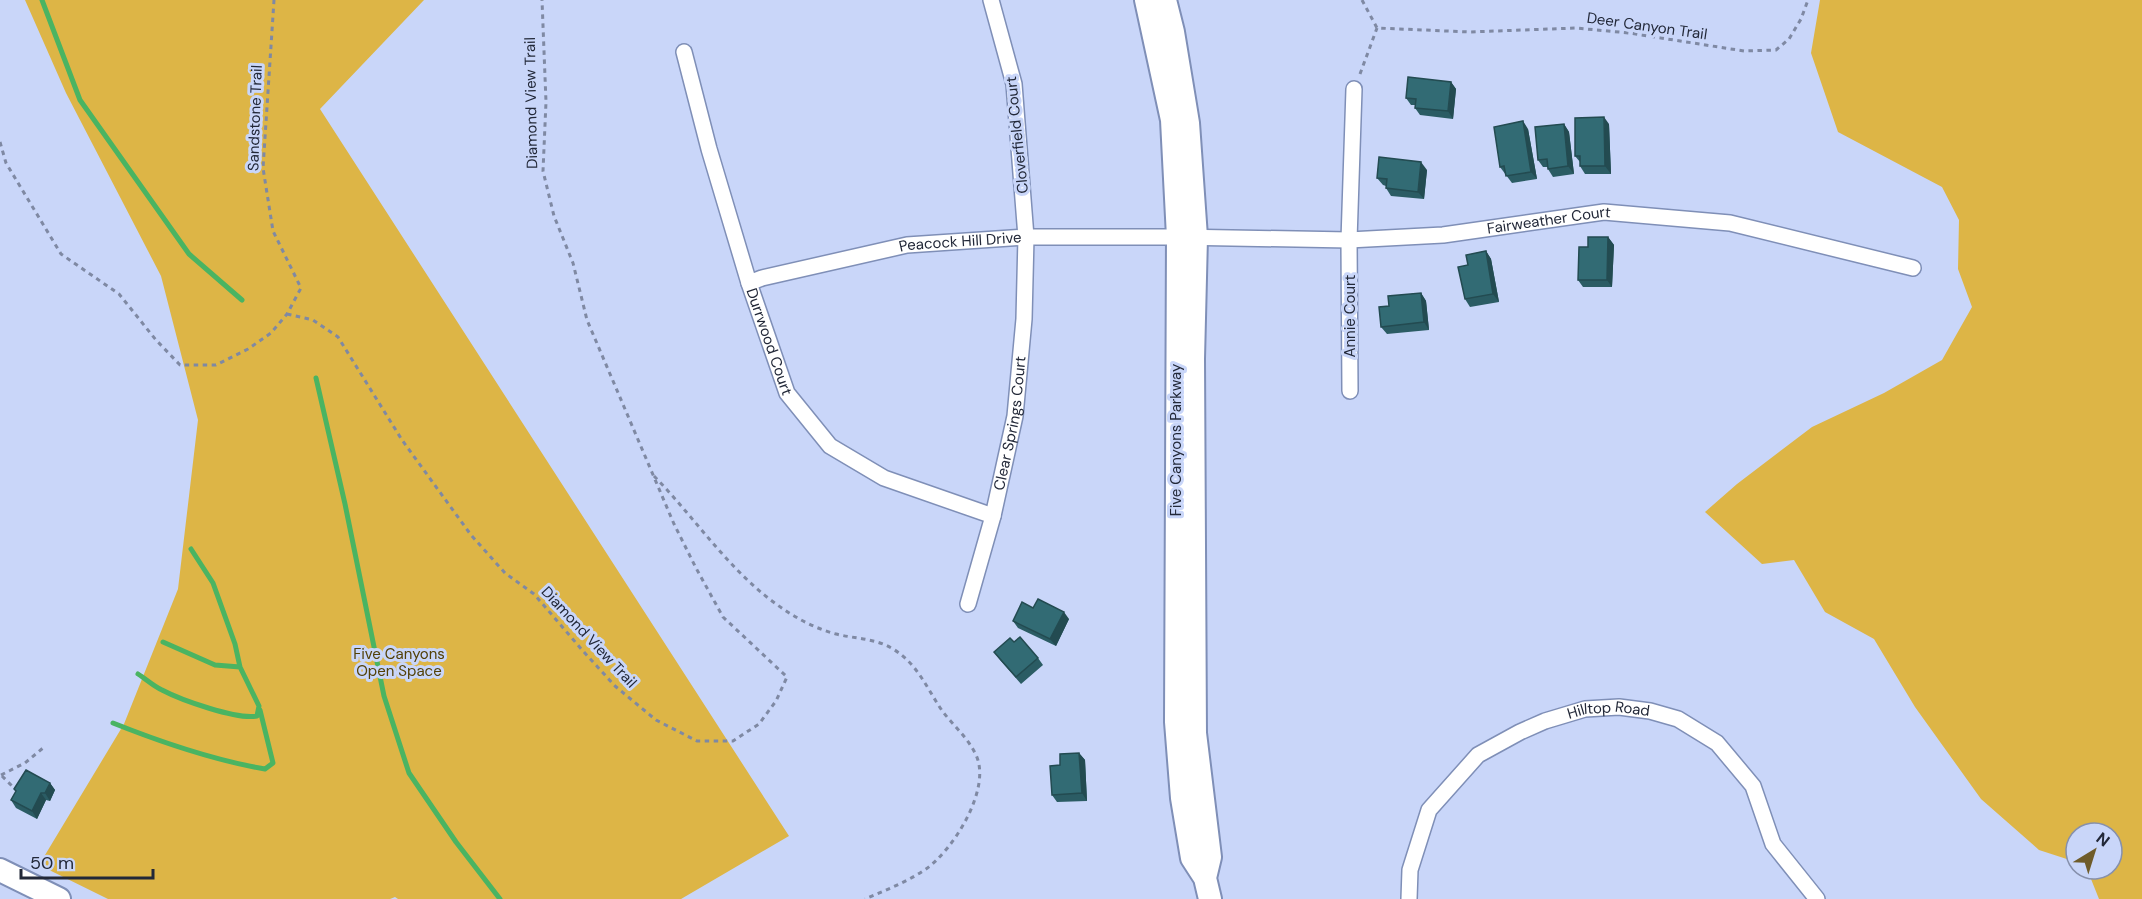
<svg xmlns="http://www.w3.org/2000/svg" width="2142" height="899" font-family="'DM Sans',sans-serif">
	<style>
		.green { fill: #ddb546 }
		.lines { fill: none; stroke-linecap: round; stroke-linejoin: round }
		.stream { stroke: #4ab462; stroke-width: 5 }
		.street-casing { stroke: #7f8fb7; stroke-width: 18 }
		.secondary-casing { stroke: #7f8fb7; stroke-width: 26 }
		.path { stroke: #7f89a3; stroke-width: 3; stroke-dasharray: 4.5 4.5; stroke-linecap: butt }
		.street { stroke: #fff; stroke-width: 15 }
		.secondary { stroke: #fff; stroke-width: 22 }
		.wall { fill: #2b5c64 }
		.shaded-wall { fill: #234b51 }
		.building { fill: #326b74; stroke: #234b51; stroke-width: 1.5 }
		.labels { text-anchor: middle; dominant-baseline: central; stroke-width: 6; stroke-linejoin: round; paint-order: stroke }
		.street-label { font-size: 15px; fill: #222838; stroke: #c9d6f9 }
		.park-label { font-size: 15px; fill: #524007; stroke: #c9d6f9 }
	</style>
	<rect width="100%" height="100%" fill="#c9d6f9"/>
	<path class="green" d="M 25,0 L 424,0 L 320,109 L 789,836 L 681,899 L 398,899 L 395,897 L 390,899 L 108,899 L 39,865 L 124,724 L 178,589 L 198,420 L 161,276 L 66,93 Z
		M 1820,0 L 2142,0 L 2142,899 L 2099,899 L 2087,869 L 2112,869 L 2112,833 L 2076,833 L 2076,862 L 2039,850 L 1981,799 L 1915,707 L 1874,639 L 1825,612 L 1794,560 L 1762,564 L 1705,512 L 1737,484 L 1812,427 L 1884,393 L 1942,360 L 1972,307 L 1958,269 L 1959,220 L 1942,187 L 1838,132 L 1811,53 Z"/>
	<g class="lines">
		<path class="stream" d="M 42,0 L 80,100 L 189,254 L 242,300
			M 316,378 L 345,504 L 384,696 L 409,773 L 456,842 L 500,899
			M 191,549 L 213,583 L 235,644 L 240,667
			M 138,674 C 146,679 153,686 162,690 C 181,700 237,720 257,716 L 259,706 L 240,667 L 215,665 L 163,642
			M 113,723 C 163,743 213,760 265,769 L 273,763 L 260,710"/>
		<defs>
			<g id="street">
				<path id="s1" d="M 684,52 L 709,149 L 749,283 L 787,393 L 830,446 L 884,478 L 993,516"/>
				<path id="s2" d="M 749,283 L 762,278 L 907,245 L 1026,237 L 1178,237 L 1349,240 L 1443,235 L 1604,212 L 1730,223 L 1913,268"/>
				<path d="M 1350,391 L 1349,240 L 1354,89"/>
				<path id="s3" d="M 968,604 L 993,516 L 1015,416 L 1024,319 L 1026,237 L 1014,84 L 991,0"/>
				<path id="s4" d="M 1409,899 L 1410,870 L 1429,810 L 1478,755 L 1520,732 L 1545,721 L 1585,709 L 1619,707 L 1650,711 L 1678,719 L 1717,743 L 1753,786 L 1773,844 L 1817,899"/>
			</g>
			<path id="secondary" d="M 1146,0 L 1172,120 L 1178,237 L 1176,722 L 1182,798 L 1192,858 L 1205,878 L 1210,899
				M 1165,0 L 1173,32 L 1188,123 L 1196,237 L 1193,359 L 1195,733 L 1210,857 L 1205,878
				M 0,870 L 59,899"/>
		</defs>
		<use href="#street" class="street-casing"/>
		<use href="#secondary" class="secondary-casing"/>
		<path class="path" d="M 1362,0 L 1377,28 L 1470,32 L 1576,28 L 1629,33 L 1744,51 L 1776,50 L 1789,39 L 1801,19 L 1808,0
			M 1360,74 L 1377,28
			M 0,142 L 6,163 L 61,254 L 119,294 L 156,340 L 180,365 L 216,365 L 248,349 L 271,333 L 287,314 L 301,288 L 273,231 L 263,168 L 274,0
			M 287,314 L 313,320 L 338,337 L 402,440 L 471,535 L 505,573 L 534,594 L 583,651 L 615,686 L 656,720 L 697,741 L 733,741 L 759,724 L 776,701 L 787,677 L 723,617 L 696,568 L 674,524 L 587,320 L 573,263 L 554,216 L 543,171 L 546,102 L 542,0
			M 654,476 C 694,517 726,566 772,601 C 792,616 813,628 836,634 C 856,639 875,638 893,649 C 918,664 927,689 943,712 C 954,726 968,738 976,755 C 992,789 953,850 926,869 C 907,882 886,890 865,899
			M 1,775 L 25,763 L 43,748
			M 2,776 L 14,788"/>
		<use href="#street" class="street"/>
		<use href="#secondary" class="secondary"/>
	</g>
	<path class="wall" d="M 1451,82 L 1456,89 L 1453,119 L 1420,115 L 1415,108 L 1415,105 L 1411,105 L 1406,98 Z
		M 1564,124 L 1569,132 L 1574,174 L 1553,177 L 1548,169 L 1548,167 L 1543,167 L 1538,160 Z
		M 1609,124 L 1611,174 L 1585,174 L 1580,166 L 1580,162 L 1575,156 Z
		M 1528,129 L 1537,179 L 1512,183 L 1500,167 Z
		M 1427,170 L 1424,199 L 1391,196 L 1386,188 L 1386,186 L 1383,185 L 1377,178 Z
		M 1608,237 L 1614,245 L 1612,287 L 1583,287 L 1578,280 L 1588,247 Z
		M 1486,251 L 1491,259 L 1499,302 L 1470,307 L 1465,299 Z
		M 1421,293 L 1426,301 L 1429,330 L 1387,334 L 1381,327 L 1389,306 Z
		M 1033,608 L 1069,619 L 1056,646 L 1018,628 L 1013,621 Z
		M 1014,642 L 1038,658 L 1043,665 L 1021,684 L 1000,660 L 994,652 Z
		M 1079,753 L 1085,760 L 1087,801 L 1057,802 L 1052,795 L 1060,765 Z
		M 50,783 L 55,790 L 50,801 L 46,800 L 37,819 L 16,808 L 11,800 L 16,792 L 14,789 Z"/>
	<path class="shaded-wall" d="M 1451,82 L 1456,89 L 1453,119 L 1448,111 Z
		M 1604,117 L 1609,124 L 1611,174 L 1605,166 Z
		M 1523,121 L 1528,129 L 1537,179 L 1531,172 Z
		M 1564,124 L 1569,132 L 1574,174 L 1568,166 Z
		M 1421,162 L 1427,170 L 1424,199 L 1418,192 Z
		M 1608,237 L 1614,245 L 1612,287 L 1607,280 Z
		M 1486,251 L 1491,259 L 1499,302 L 1493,294 Z
		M 1421,293 L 1426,301 L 1429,330 L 1424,322 Z
		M 1064,612 L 1069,619 L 1056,646 L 1050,639 Z
		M 1079,753 L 1085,760 L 1087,801 L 1082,793 Z
		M 50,783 L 55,790 L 50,801 L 45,793 Z
		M 41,793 L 46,800 L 37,819 L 32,811 Z"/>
	<path class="building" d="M 1408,77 L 1451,82 L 1448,111 L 1415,108 L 1416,99 L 1406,98 Z
		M 1604,117 L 1605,166 L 1580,166 L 1580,156 L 1575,156 L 1575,118 Z
		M 1523,121 L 1531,172 L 1506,176 L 1504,166 L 1500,167 L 1494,127 Z
		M 1564,124 L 1568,166 L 1548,169 L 1547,159 L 1538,160 L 1535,127 Z
		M 1379,157 L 1421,162 L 1418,192 L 1386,188 L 1387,179 L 1377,178 Z
		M 1588,237 L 1608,237 L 1607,280 L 1578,280 L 1579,247 L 1588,247 Z
		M 1486,251 L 1493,294 L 1465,299 L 1458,267 L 1468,265 L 1466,255 Z
		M 1421,293 L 1424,322 L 1381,327 L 1379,307 L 1389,306 L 1388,296 Z
		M 1038,599 L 1064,612 L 1050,639 L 1013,621 L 1022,602 L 1033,608 Z
		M 1020,637 L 1038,658 L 1016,677 L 994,652 L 1010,638 L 1014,642 Z
		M 1079,753 L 1082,793 L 1052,795 L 1050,766 L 1060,765 L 1060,754 Z
		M 26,770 L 50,783 L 45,793 L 41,793 L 32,811 L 11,800 L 16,791 L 14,789 Z"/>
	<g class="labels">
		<g class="street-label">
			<text transform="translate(1647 26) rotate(8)">Deer Canyon Trail</text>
			<text transform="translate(531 103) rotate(-91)">Diamond View Trail</text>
			<text transform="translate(255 118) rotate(-88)">Sandstone Trail</text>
			<text transform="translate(1017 135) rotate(-96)">Cloverfield Court</text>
			<text stroke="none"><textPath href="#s2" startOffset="806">Fairweather Court</textPath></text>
			<text stroke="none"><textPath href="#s2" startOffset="216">Peacock Hill Drive</textPath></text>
			<text transform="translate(1350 316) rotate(-90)">Annie Court</text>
			<text stroke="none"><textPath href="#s1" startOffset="302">Durrwood Court</textPath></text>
			<text stroke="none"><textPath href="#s3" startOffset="186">Clear Springs Court</textPath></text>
			<text transform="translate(1176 440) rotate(-90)">Five Canyons Parkway</text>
			<text transform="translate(589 637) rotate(47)">Diamond View Trail</text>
			<text stroke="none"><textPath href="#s4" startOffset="306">Hilltop Road</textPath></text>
		</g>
		<g class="park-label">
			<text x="399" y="654">Five Canyons<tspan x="399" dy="17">Open Space</tspan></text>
		</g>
	</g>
	<g transform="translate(2094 851) rotate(38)"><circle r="28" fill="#c9d6f9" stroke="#8690ac" stroke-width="1.5"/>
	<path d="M0-4.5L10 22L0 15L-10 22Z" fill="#6f5c2a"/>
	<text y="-9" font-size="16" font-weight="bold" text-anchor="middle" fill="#222838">N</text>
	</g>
	<path d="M21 869v9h132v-9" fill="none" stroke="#222838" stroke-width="3"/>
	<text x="30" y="869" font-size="18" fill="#222838" stroke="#c9d6f9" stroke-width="4.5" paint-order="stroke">50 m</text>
</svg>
